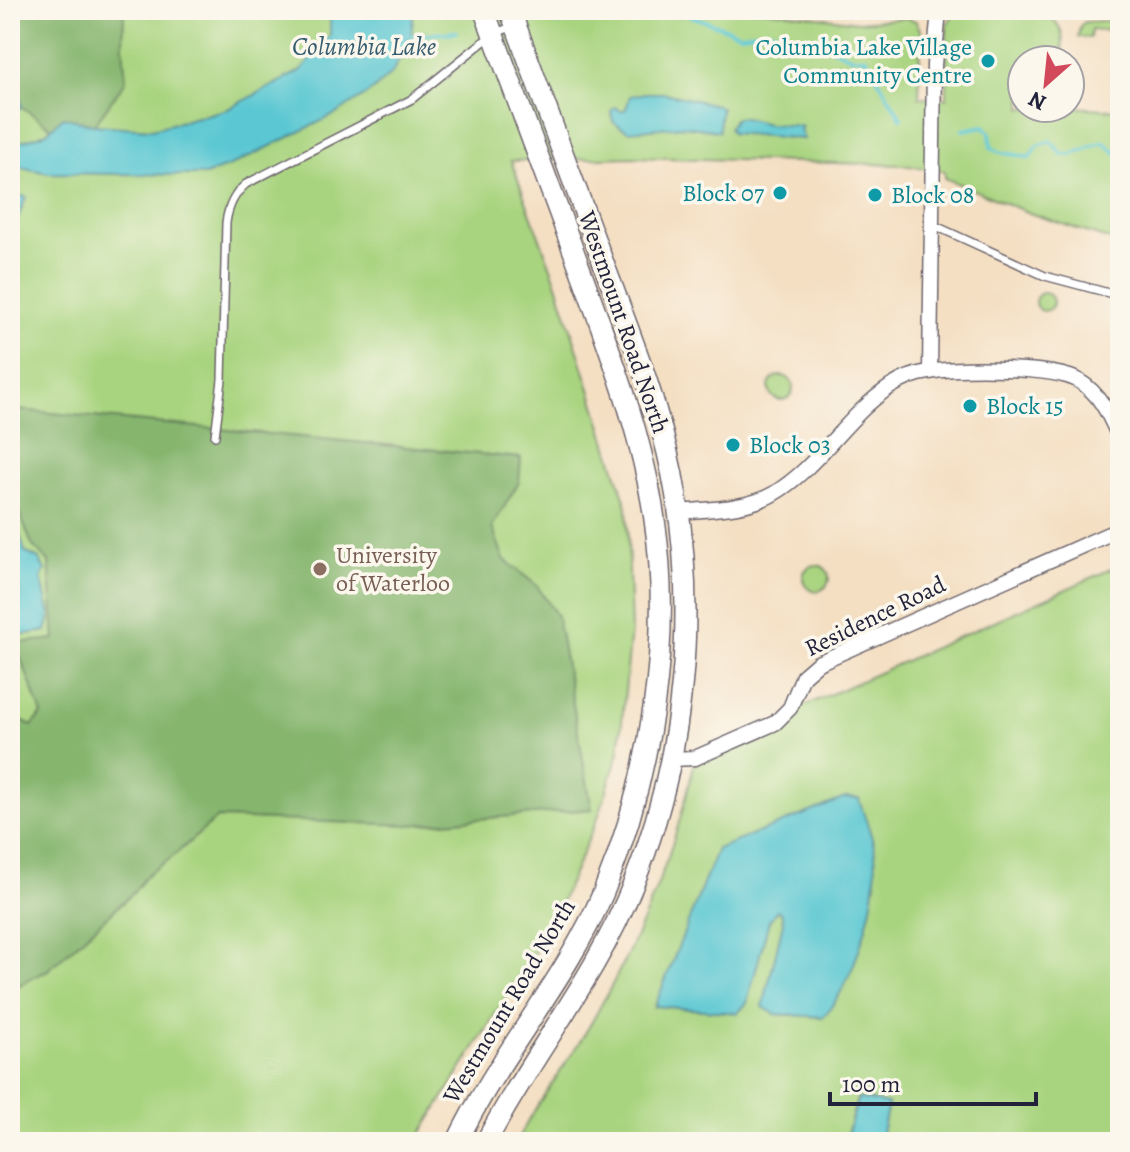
<svg xmlns="http://www.w3.org/2000/svg" width="1130" height="1152" font-family="Alegreya,serif">
	<style>
		.green { fill: #a9d47f; stroke: #667b5d; stroke-width: 2; fill-rule: evenodd }
		.forest { fill: #86b66e; stroke: #546c54; stroke-width: 2 }
		.water { fill: #5ac7d2; stroke: #3e7486; stroke-width: 2 }
		.lines { fill: none; stroke-linecap: round; stroke-linejoin: round }
		.stream { stroke: #5ac7d2; stroke-width: 4 }
		.service-casing { stroke: #6c646b; stroke-width: 10 }
		.minor-casing { stroke: #6c646b; stroke-width: 17 }
		.secondary-casing { stroke: #6c646b; stroke-width: 23 }
		.service { stroke: #fff; stroke-width: 7 }
		.minor { stroke: #fff; stroke-width: 14 }
		.secondary { stroke: #fff; stroke-width: 20 }
		.culture-dot { fill: #0f9aa8; stroke: #fbf7ec; stroke-width: 3 }
		.education-dot { fill: #8d6e63; stroke: #fbf7ec; stroke-width: 3 }
		.labels { text-anchor: middle; dominant-baseline: central; stroke-width: 7; stroke-linejoin: round; paint-order: stroke }
		.culture-label { font-size: 24px; fill: #0d838f; stroke: #fbf7ec; text-anchor: start }
		.street-label { font-size: 24px; fill: #22223b; stroke: #fbf7ec }
		.education-label { font-size: 24px; fill: #785e54; stroke: #fbf7ec; text-anchor: start }
		.water-label { font-size: 26px; font-style: italic; fill: #365c70; stroke: #fbf7ec }
	</style>
	<rect width="100%" height="100%" fill="#fbf7ec"/>
	<filter id="ink" filterUnits="userSpaceOnUse"><feTurbulence type="fractalNoise" baseFrequency=".0125" numOctaves="2"/><feDisplacementMap in="SourceGraphic" scale="16" xChannelSelector="R" yChannelSelector="G"/><feConvolveMatrix kernelMatrix="1 2 1 2 8 2 1 2 1" color-interpolation-filters="sRGB"/></filter>
	<filter id="wash" filterUnits="userSpaceOnUse"><feTurbulence type="fractalNoise" baseFrequency=".006" numOctaves="4" result="noise"/><feDisplacementMap in="SourceGraphic" scale="32" xChannelSelector="R" yChannelSelector="G"/><feGaussianBlur stdDeviation="1.8" result="paint"/><feColorMatrix in="noise" values="0 0 0 0 0 0 0 0 0 0 0 0 0 0 0 0 0 1.4 0 .05"/><feComposite in="paint" operator="in"/></filter>
	<g filter="url(#wash)">
		<rect width="100%" height="100%" fill="#f4dfc3"/>
		<path class="green" d="M 10,10 L 764,10 L 858,22 L 907,18 L 916,21 L 921,32 L 919,97 L 947,98 L 947,24 L 953,15 L 962,11 L 1053,19 C 1066,32 1063,43 1061,60 L 1022,60 L 1022,108 L 1070,107 L 1120,110 L 1120,243 L 1029,213 L 945,178 L 945,171 L 902,165 L 631,157 L 511,161 L 557,284 L 627,507 L 631,630 L 619,752 L 599,815 L 551,925 L 416,1142 L 10,1142 Z
			M 1120,20 L 1120,32 L 1091,29 L 1090,38 L 1078,37 L 1080,26 L 1085,22 Z
			M1035 302a9 9 0 1 1 18 0a9 9 0 1 1-18 0Z
			M769 388a12 12 0 1 1 24 0a12 12 0 1 1-24 0Z
			M 1120,565 L 1120,1142 L 880,1142 L 888,1104 L 857,1099 L 845,1142 L 516,1142 C 539,1099 570,1061 594,1018 C 639,939 675,853 694,764 L 782,727 L 793,711 ZM 876,884 L 823,1017 L 775,1014 L 783,923 L 782,914 L 777,910 L 769,921 L 655,1006 L 687,930 Z
			M803 578a13 13 0 1 1 26 0a13 13 0 1 1-26 0Z"/>
		<path class="forest" d="M 10,10 L 124,10 L 123,46 L 126,81 L 94,125 L 63,117 L 52,128 L 22,107 L 10,51 Z
			M 10,409 L 521,458 L 519,482 L 492,527 L 504,559 L 537,586 L 557,616 L 592,809 L 410,825 L 217,818 L 170,859 L 149,873 L 133,893 L 48,970 L 10,990 L 10,751 L 16,733 L 13,717 L 32,726 L 42,714 L 15,643 L 55,639 L 49,562 L 32,545 L 20,514 L 10,507 Z"/>
		<path class="water" d="M 330,10 L 414,10 L 411,36 L 405,48 L 392,73 L 373,90 L 338,113 L 230,166 L 205,175 L 184,175 L 48,173 L 10,165 C 10,136 21,144 43,134 C 51,130 57,123 63,117 L 94,125 L 152,129 L 228,109 L 302,70 L 330,35 Z
			M 10,51 L 22,107 L 10,113 Z
			M 645,93 L 664,93 L 716,105 L 721,108 L 719,131 L 683,126 L 628,131 L 613,122 L 611,111 L 615,107 L 621,111 L 626,109 L 630,96 Z
			M 740,117 L 768,124 L 802,126 L 800,130 L 804,139 L 732,133 L 729,128 L 734,119 Z
			M 10,194 L 26,197 L 10,239 Z
			M 10,515 L 15,519 L 25,552 L 39,559 L 45,570 L 41,578 L 50,616 L 46,631 L 20,635 L 19,585 L 10,547 Z
			M 845,798 L 859,799 C 864,817 873,835 875,853 C 880,898 854,984 823,1017 L 775,1014 L 763,1007 L 783,923 L 782,914 L 777,910 L 769,921 L 747,1003 L 738,1013 L 655,1006 L 717,849 Z
			M 858,1098 L 888,1104 L 880,1142 L 845,1142 Z"/>
		<g class="lines">
			<path class="stream" d="M 556,23 L 686,14 L 740,34 L 770,31 L 820,43 L 851,57 L 865,57 L 901,118
				M 411,36 L 456,32
				M 963,130 L 984,126 L 990,133 L 991,147 C 1001,156 1016,153 1029,158 L 1037,146 L 1050,141 L 1063,155 L 1071,155 L 1103,142 L 1120,156"/>
		</g>
	</g>
	<g filter="url(#ink)">
		<g class="lines">
			<defs>
				<path id="service" d="M 931,228 L 940,228 L 1045,276 L 1120,296
					M 215,436 L 222,380 L 226,223 C 228,207 234,194 246,184 L 412,99 L 493,34 L 514,26"/>
				<path id="minor" d="M 930,371 L 934,65 L 939,10
					M 679,512 C 709,509 747,509 773,494 C 818,468 847,415 890,387 C 901,380 915,374 929,372 C 959,367 1054,366 1079,381 C 1101,394 1110,417 1120,439
					M 671,759 L 695,758 L 775,723 L 790,708 L 803,676 L 818,663 L 1120,529"/>
				<path id="secondary" d="M 457,1142 C 499,1054 566,981 604,891 C 651,776 673,639 654,516 C 641,430 609,348 579,266 C 547,181 516,95 484,10
					M 486,1142 C 532,1054 596,978 633,885 C 685,758 699,607 672,473 C 656,394 624,319 596,243 C 567,166 539,88 510,10"/>
			</defs>
			<use href="#service" class="service-casing"/>
			<use href="#minor" class="minor-casing"/>
			<use href="#secondary" class="secondary-casing"/>
			<use href="#service" class="service"/>
			<use href="#minor" class="minor"/>
			<use href="#secondary" class="secondary"/>
		</g>
	</g>
	<g class="culture-dot">
		<circle cx="988" cy="61" r="8"/>
		<circle cx="780" cy="193" r="8"/>
		<circle cx="875" cy="195" r="8"/>
		<circle cx="970" cy="406" r="8"/>
		<circle cx="733" cy="445" r="8"/>
	</g>
	<circle class="education-dot" cx="320" cy="569" r="8"/>
	<g class="labels">
		<g class="culture-label">
			<text x="972" y="47" text-anchor="end">Columbia Lake Village<tspan x="972" dy="28">Community Centre</tspan></text>
			<text x="764" y="193" text-anchor="end">Block 07</text>
			<text x="891" y="195">Block 08</text>
			<text x="986" y="406">Block 15</text>
			<text x="749" y="445">Block 03</text>
		</g>
		<g class="street-label">
			<text transform="translate(624 322) rotate(71)">Westmount Road North</text>
			<text transform="translate(875 616) rotate(-26)">Residence Road</text>
			<text transform="translate(509 1001) rotate(-59)">Westmount Road North</text>
		</g>
		<g class="education-label">
			<text x="336" y="555">University<tspan x="336" dy="28">of Waterloo</tspan></text>
		</g>
		<g class="water-label">
			<text x="364" y="46">Columbia Lake</text>
		</g>
	</g>
	<rect width="1130" height="1152" fill="none" stroke="#fbf7ec" stroke-width="40"/>
	<g transform="translate(1046 84) rotate(207)"><circle r="38" fill="#fbf7ec" stroke="#a4a2a5" stroke-width="2"/>
	<path d="M0-6L14 30L0 20L-14 30Z" fill="#d1495b"/>
	<text y="-12" font-size="22" font-weight="bold" text-anchor="middle" fill="#22223b">N</text>
	</g>
	<path d="M830 1092v12h206v-12" fill="none" stroke="#22223b" stroke-width="4"/>
	<text x="842" y="1092" font-size="24" fill="#22223b" stroke="#fbf7ec" stroke-width="6" paint-order="stroke">100 m</text>
</svg>
